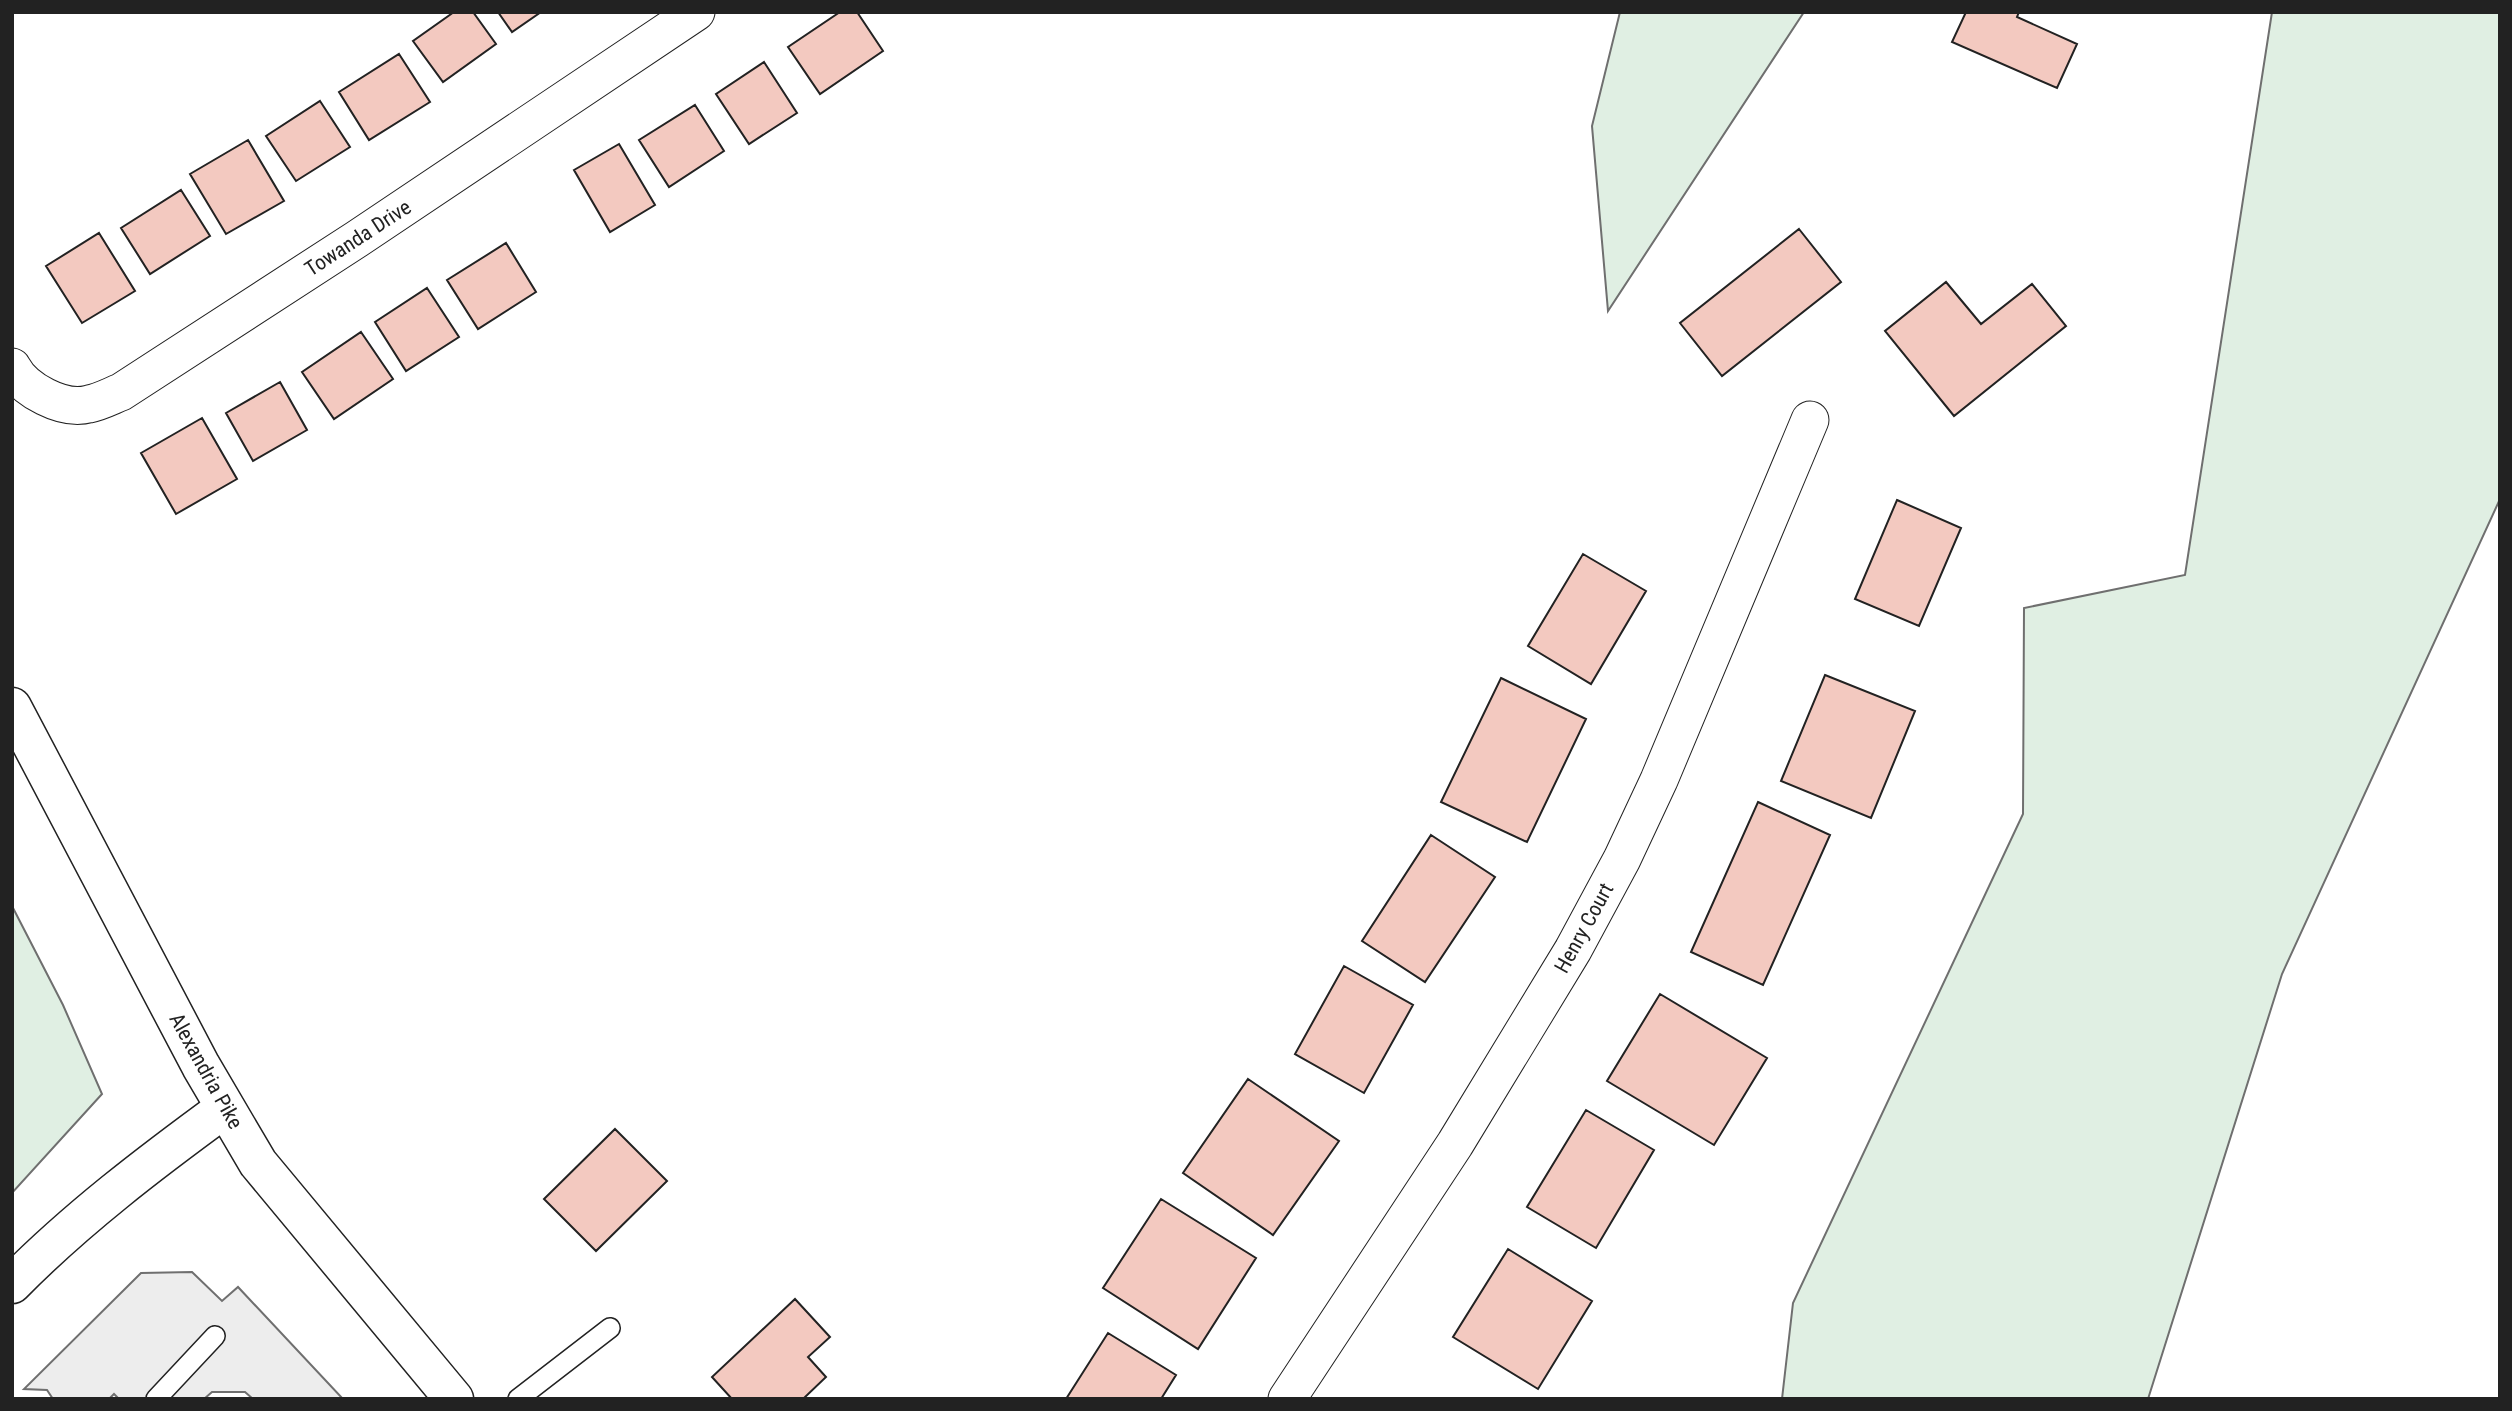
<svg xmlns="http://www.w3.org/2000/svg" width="2512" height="1411" font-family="'Roboto Condensed',sans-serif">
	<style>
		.green { fill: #e0efe3; stroke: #6f6f6f; stroke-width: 2 }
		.parking { fill: #ededed; stroke: #6f6f6f; stroke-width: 2 }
		.building { fill: #f3c9c0; stroke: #222; stroke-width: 2 }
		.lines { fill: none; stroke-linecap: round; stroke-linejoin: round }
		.lane-casing { stroke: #222; stroke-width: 22 }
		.street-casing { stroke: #222; stroke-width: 39 }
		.secondary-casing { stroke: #222; stroke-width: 41 }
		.highway-casing { stroke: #222; stroke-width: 41 }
		.lane { stroke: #fff; stroke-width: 19 }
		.street { stroke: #fff; stroke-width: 37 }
		.secondary { stroke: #fff; stroke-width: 38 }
		.highway { stroke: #fff; stroke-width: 38 }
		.labels { text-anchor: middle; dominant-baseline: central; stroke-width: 5; stroke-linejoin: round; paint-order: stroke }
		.street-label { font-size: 21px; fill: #222; stroke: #fff }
	</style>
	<rect width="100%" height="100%" fill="#fff"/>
	<path class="green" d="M 1620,12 L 1804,12 L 1608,311 L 1592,126 Z
		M 2272,12 L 2500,12 L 2500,499 L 2282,974 L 2148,1399 L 1782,1399 L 1793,1303 L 2023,814 L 2024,608 L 2185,575 Z
		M 12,906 L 63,1005 L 102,1094 L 12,1193 Z"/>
	<path class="parking" d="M 192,1272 L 222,1301 L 238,1287 L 343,1399 L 253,1399 L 245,1392 L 212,1392 L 204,1399 L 119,1399 L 114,1394 L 109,1399 L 53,1399 L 47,1390 L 24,1389 L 141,1273 Z"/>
	<path class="building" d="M 454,12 L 473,12 L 496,44 L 443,82 L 413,41 Z
		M 498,12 L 541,12 L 512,32 Z
		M 840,12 L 857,12 L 883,51 L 820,94 L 788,47 Z
		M 1966,12 L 2019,12 L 2017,17 L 2077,44 L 2057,88 L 1952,42 Z
		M 399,54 L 430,102 L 369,140 L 339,92 Z
		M 764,62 L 797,113 L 749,144 L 716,94 Z
		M 320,101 L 350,147 L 296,181 L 266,136 Z
		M 695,105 L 724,151 L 669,187 L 639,140 Z
		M 248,140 L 284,201 L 226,234 L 190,174 Z
		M 619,144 L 655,205 L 610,232 L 574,170 Z
		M 181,190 L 210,236 L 150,274 L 121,228 Z
		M 1799,229 L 1841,282 L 1722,376 L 1680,323 Z
		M 99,233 L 135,291 L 82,323 L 46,266 Z
		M 506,243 L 536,292 L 478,329 L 447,280 Z
		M 1946,282 L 1981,324 L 2032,284 L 2066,326 L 1954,416 L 1885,331 Z
		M 427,288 L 459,337 L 406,371 L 375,322 Z
		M 361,332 L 393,379 L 334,419 L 302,372 Z
		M 280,382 L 307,430 L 253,461 L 226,413 Z
		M 202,418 L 237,479 L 176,514 L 141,453 Z
		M 1897,500 L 1961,528 L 1919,626 L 1855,599 Z
		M 1583,554 L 1646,591 L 1591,684 L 1528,646 Z
		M 1825,675 L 1915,711 L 1871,818 L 1781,781 Z
		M 1501,678 L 1586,719 L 1527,842 L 1441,802 Z
		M 1758,802 L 1830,835 L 1763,985 L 1691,952 Z
		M 1431,835 L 1495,877 L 1425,982 L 1362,941 Z
		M 1344,966 L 1413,1005 L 1364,1093 L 1295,1054 Z
		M 1660,994 L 1767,1058 L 1714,1145 L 1607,1081 Z
		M 1248,1079 L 1339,1141 L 1273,1235 L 1183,1173 Z
		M 1586,1110 L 1654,1150 L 1596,1248 L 1527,1207 Z
		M 615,1129 L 667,1181 L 596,1251 L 544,1199 Z
		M 1161,1199 L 1256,1258 L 1198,1349 L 1103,1288 Z
		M 1508,1249 L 1592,1301 L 1538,1389 L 1453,1337 Z
		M 795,1299 L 830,1337 L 808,1357 L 826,1377 L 803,1399 L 732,1399 L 712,1377 Z
		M 1108,1333 L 1176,1375 L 1161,1399 L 1066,1399 Z"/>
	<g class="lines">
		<defs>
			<path id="lane" d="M 156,1399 L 215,1336
				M 518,1399 L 610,1328"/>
			<path id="street" d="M 12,367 C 24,390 63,411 89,404 C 100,402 111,396 121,392 L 357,239 L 696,12
				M 1287,1399 L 1455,1144 L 1573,950 L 1622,859 L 1659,780 L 1810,420"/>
			<path id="secondary" d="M 12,1284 C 76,1219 151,1162 225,1108"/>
			<path id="highway" d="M 12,707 L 201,1066 L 258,1163 L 454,1399"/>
		</defs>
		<use href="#lane" class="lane-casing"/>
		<use href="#street" class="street-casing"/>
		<use href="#secondary" class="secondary-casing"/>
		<use href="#highway" class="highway-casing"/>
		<use href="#lane" class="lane"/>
		<use href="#street" class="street"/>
		<use href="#secondary" class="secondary"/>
		<use href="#highway" class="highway"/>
	</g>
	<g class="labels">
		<g class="street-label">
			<text transform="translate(358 238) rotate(-33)">Towanda Drive</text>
			<text transform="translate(1584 928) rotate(-61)">Henry Court</text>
			<text transform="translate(206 1071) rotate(61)">Alexandria Pike</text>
		</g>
	</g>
	<rect width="2512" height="1411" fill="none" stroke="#222222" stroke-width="28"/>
</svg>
